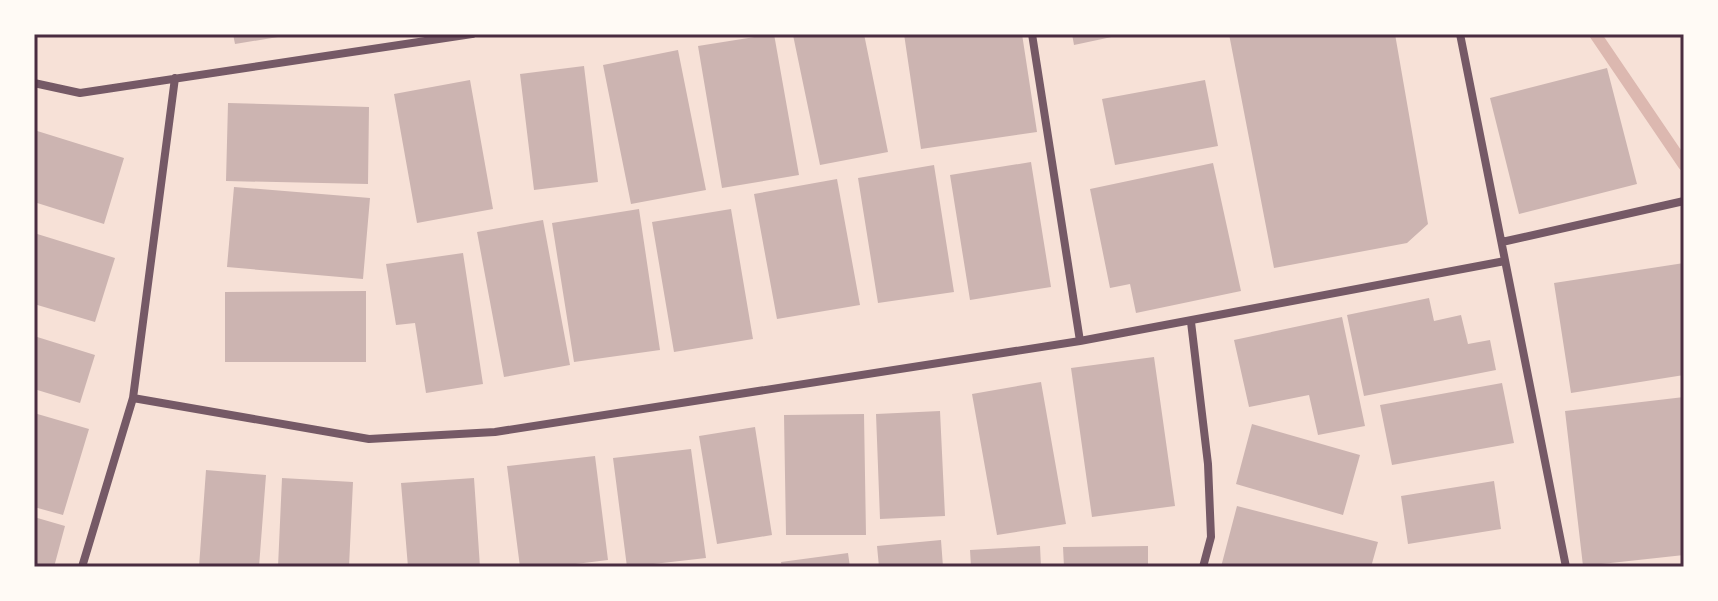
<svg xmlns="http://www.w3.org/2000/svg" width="1718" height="601" font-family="'Golos Text',sans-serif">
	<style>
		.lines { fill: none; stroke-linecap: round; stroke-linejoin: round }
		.stream { stroke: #dcb8b0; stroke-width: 12 }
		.building { fill: #ccb4b1 }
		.minor { stroke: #755966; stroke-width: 8 }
		.neatline { fill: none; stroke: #4a2c40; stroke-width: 3 }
	</style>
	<rect width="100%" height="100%" fill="#f7e1d7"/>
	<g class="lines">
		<path class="stream" d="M 1595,34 L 1684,165"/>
	</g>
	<path class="building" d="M 233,34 L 277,34 L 278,37 L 235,44 Z
		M 774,34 L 799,175 L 722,188 L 698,46 Z
		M 864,34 L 888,152 L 820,165 L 793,35 Z
		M 904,34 L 1022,34 L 1037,132 L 921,149 Z
		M 1072,34 L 1121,34 L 1121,35 L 1074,45 Z
		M 1229,34 L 1395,34 L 1428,224 L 1407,243 L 1274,268 Z
		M 678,50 L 706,190 L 631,204 L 603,65 Z
		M 584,66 L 598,182 L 534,190 L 520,74 Z
		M 1607,68 L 1637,184 L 1519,214 L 1490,98 Z
		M 470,80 L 493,209 L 417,223 L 394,94 Z
		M 1205,80 L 1218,146 L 1115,165 L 1102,99 Z
		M 228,103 L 369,107 L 368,184 L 226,181 Z
		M 34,130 L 124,158 L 104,224 L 34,202 Z
		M 1031,162 L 1051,287 L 970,300 L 950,175 Z
		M 1213,163 L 1241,291 L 1136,313 L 1130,284 L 1110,288 L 1090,189 Z
		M 934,165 L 954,292 L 878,303 L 858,178 Z
		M 837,179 L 860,305 L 777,319 L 754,194 Z
		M 234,187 L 370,198 L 363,279 L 227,267 Z
		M 639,209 L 660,350 L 574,362 L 552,223 Z
		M 731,209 L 753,339 L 674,352 L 652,222 Z
		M 543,220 L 570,365 L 504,377 L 477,232 Z
		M 34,233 L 115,258 L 95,322 L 34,304 Z
		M 463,253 L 483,384 L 426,393 L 415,323 L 396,325 L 386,264 Z
		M 1684,263 L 1684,375 L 1571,393 L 1554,283 Z
		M 366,291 L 366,362 L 225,362 L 225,292 Z
		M 1429,298 L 1434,321 L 1461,315 L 1468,344 L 1490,340 L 1496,370 L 1364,396 L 1347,315 Z
		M 1342,317 L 1365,426 L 1318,435 L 1309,395 L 1249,407 L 1234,340 Z
		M 34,336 L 95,355 L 80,403 L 34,389 Z
		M 1154,357 L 1175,506 L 1092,517 L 1071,368 Z
		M 1041,382 L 1066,524 L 997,535 L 972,394 Z
		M 1502,383 L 1514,443 L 1392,465 L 1380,405 Z
		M 1684,397 L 1684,555 L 1583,566 L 1565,411 Z
		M 940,411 L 945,516 L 880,519 L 876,414 Z
		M 34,413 L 89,429 L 63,515 L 34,507 Z
		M 864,414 L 866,535 L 786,535 L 784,415 Z
		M 1252,424 L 1360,455 L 1343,515 L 1236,484 Z
		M 755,427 L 772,535 L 717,544 L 699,436 Z
		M 691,449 L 706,558 L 627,567 L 613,458 Z
		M 595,456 L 608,560 L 551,567 L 520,567 L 507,466 Z
		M 206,470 L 266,475 L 259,567 L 199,567 Z
		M 282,478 L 353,482 L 349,567 L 278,567 Z
		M 474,478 L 480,567 L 408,567 L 401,483 Z
		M 1494,481 L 1501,529 L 1408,544 L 1401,496 Z
		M 1237,506 L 1378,542 L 1371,567 L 1221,567 Z
		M 34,517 L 65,526 L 54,567 L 34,567 Z
		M 941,540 L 943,567 L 879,567 L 877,546 Z
		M 1040,546 L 1041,567 L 971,567 L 970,550 Z
		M 1148,546 L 1148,567 L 1064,567 L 1063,547 Z
		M 848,553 L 850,567 L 782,567 L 781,562 Z"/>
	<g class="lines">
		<path class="minor" d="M 1032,34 L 1080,341
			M 1460,34 L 1566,567
			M 34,83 L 80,93 L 472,34
			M 1502,242 L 1684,201
			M 1191,322 L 1208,464 L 1211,537 L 1203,567
			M 133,398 L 369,439 L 495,432 L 1080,341 L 1505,261
			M 82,567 L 133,398 L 175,78"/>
	</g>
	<rect width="1718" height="601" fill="none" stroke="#fffaf5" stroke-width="72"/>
	<rect x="36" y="36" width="1646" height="529" class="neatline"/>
</svg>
